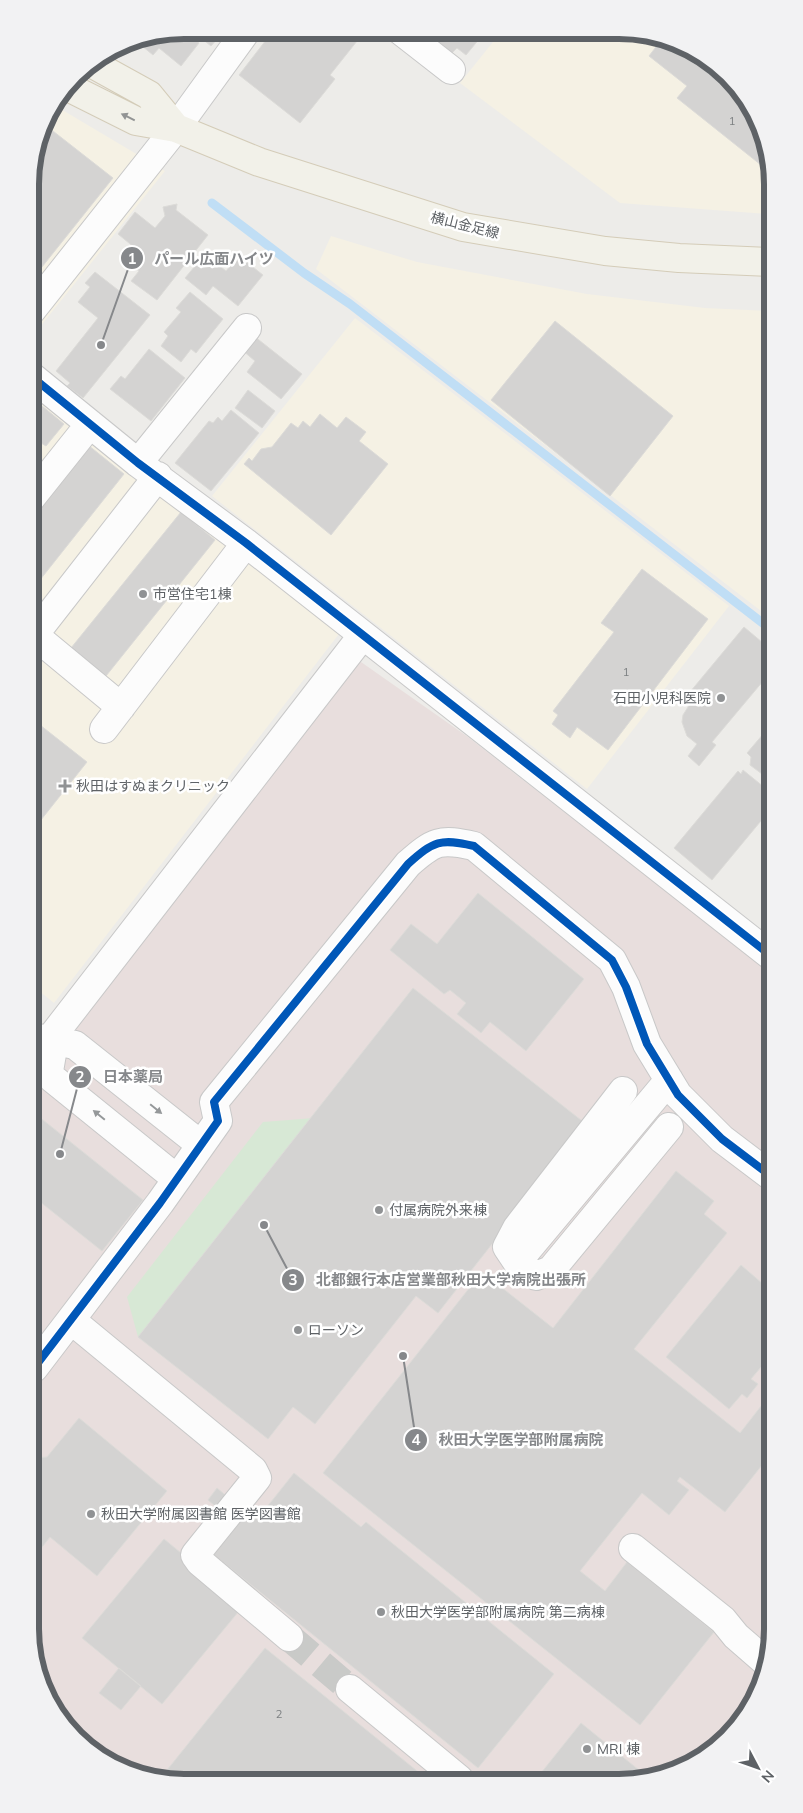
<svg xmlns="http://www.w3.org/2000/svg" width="803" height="1813" font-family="Mulish,'Noto Sans JP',sans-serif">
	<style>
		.commercial { fill: #f5f1e4 }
		.medical { fill: #e8dedd }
		.green { fill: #d7e8d5 }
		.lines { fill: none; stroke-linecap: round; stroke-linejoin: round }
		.stream { stroke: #c0def5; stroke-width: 9 }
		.building { fill: #d4d3d2; stroke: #dcdbd8 }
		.minor-tunnel { stroke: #c9cac8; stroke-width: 28; stroke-dasharray: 28 14; stroke-linecap: butt }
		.minor-casing { stroke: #c8c8c8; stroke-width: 30 }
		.major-casing { stroke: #d4ccb8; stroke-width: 30 }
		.minor { stroke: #fcfcfc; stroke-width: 28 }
		.major { stroke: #f2f1e9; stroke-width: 28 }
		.cycleway-casing { stroke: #fff; stroke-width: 11 }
		.cycleway { stroke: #0057b8; stroke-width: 8 }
		.oneway { fill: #929494 }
		.oneway2 { fill: #95989a }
		.poi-dot { fill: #909294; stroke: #fff; stroke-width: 2 }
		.labels { text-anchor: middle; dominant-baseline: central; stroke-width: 5; stroke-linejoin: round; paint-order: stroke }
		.number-label { font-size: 11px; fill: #7d8082 }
		.street-label { font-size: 14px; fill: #5e6266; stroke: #fff }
		.poi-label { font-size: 14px; fill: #5e6266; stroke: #fff; text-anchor: start }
		.rim { fill: none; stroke: #5e6266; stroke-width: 6 }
		.leader { fill: none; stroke: #86888b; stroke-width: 2 }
		.callout-dot { fill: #86888b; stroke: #fff; stroke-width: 2 }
		.mark-label { font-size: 15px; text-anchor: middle; font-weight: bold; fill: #fff }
		.callout-label { font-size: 15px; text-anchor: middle; font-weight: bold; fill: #86888b; stroke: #fff; stroke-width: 5; stroke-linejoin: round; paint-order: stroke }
	</style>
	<rect width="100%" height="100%" fill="#edece9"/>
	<path class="commercial" d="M 501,32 L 649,33 L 721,68 L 747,99 L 768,144 L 768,214 L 620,203 L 460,83 Z
		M 54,105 L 165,171 L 31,338 L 30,174 L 46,116 Z
		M 331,236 L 417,262 L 587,294 L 705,308 L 768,311 L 769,617 L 316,269 Z
		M 355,318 L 729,606 L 587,789 L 212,496 Z
		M 31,388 L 342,630 L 54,1003 L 33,986 Z"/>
	<path class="medical" d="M 361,662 L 468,737 L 770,972 L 773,1639 L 761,1688 L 735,1730 L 704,1757 L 659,1778 L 154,1780 L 82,1745 L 56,1714 L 35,1669 L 33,1073 L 345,664 Z"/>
	<path class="green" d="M 314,1118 L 138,1337 L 127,1297 L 263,1122 Z"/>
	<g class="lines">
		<path class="stream" d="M 212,203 L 304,273 L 350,304 L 769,628"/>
	</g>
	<path class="building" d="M 183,30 L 199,43 L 181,66 L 159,48 L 153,55 L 136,41 Z
		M 191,30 L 225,30 L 211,46 Z
		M 273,31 L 365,31 L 330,75 L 335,79 L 300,123 L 239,75 Z
		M 423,31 L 485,32 L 466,55 L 457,48 L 451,54 Z
		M 662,39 L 721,68 L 747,99 L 768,144 L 768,156 L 761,165 L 677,98 L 687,86 L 649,56 Z
		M 44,124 L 113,178 L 34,277 L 31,275 L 30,174 Z
		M 177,204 L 176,210 L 208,235 L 157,300 L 131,281 L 139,271 L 126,261 L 135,248 L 118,234 L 135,212 L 155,228 L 165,216 L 163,207 Z
		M 205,254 L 226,271 L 239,256 L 263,275 L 238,306 L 213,286 L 206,295 L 185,278 Z
		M 95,272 L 150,315 L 83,398 L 67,386 L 70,383 L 56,371 L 98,318 L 78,302 L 90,287 L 85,283 Z
		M 190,292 L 223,319 L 196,353 L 191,349 L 181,362 L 161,346 L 168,336 L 164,332 L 181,312 L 176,308 Z
		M 555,321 L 673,416 L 610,496 L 491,400 Z
		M 254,336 L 302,374 L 281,399 L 247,372 L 255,361 L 242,350 Z
		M 149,349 L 185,378 L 151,421 L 110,389 L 121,376 L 125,379 Z
		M 248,390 L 275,411 L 262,428 L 235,408 Z
		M 36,401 L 64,424 L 46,446 L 41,443 L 38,447 L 31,442 L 31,406 Z
		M 231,410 L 259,433 L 211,491 L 175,463 L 209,421 L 213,423 L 218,417 L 222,421 Z
		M 320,414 L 337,428 L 346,417 L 366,432 L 359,441 L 388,464 L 331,535 L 244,464 L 249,458 L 252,461 L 261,449 L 272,447 L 291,423 L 298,428 L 303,421 L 310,427 Z
		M 88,445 L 124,474 L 32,590 L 31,515 Z
		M 181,512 L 215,540 L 106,676 L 71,648 Z
		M 642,569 L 708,619 L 608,750 L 577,727 L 570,738 L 552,724 L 558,715 L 553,711 L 614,632 L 601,623 Z
		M 744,627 L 769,648 L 769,674 L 712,742 L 716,745 L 699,766 L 688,756 L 697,744 L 687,736 L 682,722 L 683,715 L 695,696 L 690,692 Z
		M 40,725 L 87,762 L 33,830 L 32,735 Z
		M 770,726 L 770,780 L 750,765 L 751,757 L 747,753 Z
		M 743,770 L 770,792 L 770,810 L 712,880 L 674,848 L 738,771 L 741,774 Z
		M 478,893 L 584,979 L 526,1051 L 490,1022 L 481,1033 L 457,1014 L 466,1003 L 450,990 L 444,994 L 390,950 L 411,924 L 437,944 Z
		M 413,988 L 586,1124 L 438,1313 L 416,1296 L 315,1424 L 293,1407 L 268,1439 L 138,1337 Z
		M 33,1112 L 143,1200 L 102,1251 L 34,1197 Z
		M 676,1171 L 714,1201 L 704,1214 L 727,1233 L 634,1349 L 740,1433 L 772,1392 L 772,1457 L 770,1455 L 725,1512 L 680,1477 L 677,1481 L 689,1490 L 669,1515 L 642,1493 L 580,1571 L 605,1591 L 627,1562 L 714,1632 L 640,1725 L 323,1473 L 482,1272 L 553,1328 Z
		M 741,1265 L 763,1284 L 771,1274 L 772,1354 L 751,1379 L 758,1384 L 747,1398 L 742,1394 L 729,1409 L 666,1357 Z
		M 79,1418 L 167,1491 L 97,1576 L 50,1537 L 35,1556 L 35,1458 L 47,1457 Z
		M 294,1473 L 361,1527 L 366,1522 L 554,1674 L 478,1768 L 208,1550 L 245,1505 L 259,1517 Z
		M 217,1488 L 230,1499 L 221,1511 L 208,1500 Z
		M 164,1539 L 244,1605 L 162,1704 L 82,1638 Z
		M 265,1648 L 427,1779 L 159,1780 Z
		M 119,1668 L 141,1686 L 121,1710 L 99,1693 Z
		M 581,1723 L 645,1775 L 643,1778 L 537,1778 Z"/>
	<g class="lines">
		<path class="minor-tunnel" d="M 289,1637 L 350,1689"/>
		<defs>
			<path id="minor" d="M 401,31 L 451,70
				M 31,311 L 176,128 L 247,30
				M 31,376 L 138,463 L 246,543 L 770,955
				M 138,463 L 247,328
				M 31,498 L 90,424
				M 121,707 L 34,635 L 158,476
				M 104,729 L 246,543
				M 39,1038 L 53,1048 L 60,1042 L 75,1045 L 201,1145
				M 53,1048 L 49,1071 L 52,1078 L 177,1179
				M 33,1061 L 362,636
				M 623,1091 L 517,1228 L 507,1247 L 517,1262 L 536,1276 L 551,1270 L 669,1127
				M 517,1262 L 669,1080
				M 71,1320 L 253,1470 L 257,1478 L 195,1555 L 200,1562 L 289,1637
				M 34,1368 L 160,1203 L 218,1121 L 214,1102 L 408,864 C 434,841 440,838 474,846 L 612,960 L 626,987 L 647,1044 L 678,1095 L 722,1139 L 771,1176
				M 633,1548 L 723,1620 L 736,1636 L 767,1663
				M 350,1689 L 459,1779"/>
			<path id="major" d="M 91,63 L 149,95 L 176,128
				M 68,87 L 136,121 L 176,128 L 259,162 L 463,227 L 605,251 L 679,258 L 768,262"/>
		</defs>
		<use href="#minor" class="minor-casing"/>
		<use href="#major" class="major-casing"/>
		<use href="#minor" class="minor"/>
		<use href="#major" class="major"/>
		<defs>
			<path id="cycleway" d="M 31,376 L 138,463 L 246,543 L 770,955
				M 34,1368 L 160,1203 L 218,1121 L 214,1102 L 408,864 C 434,841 440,838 474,846 L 612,960 L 626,987 L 647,1044 L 678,1095 L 722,1139 L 771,1176"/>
		</defs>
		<use href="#cycleway" class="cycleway-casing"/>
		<use href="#cycleway" class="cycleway"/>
	</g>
	<defs><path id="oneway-solid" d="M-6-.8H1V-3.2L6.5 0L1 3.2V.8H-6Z" transform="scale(1.25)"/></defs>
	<use class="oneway" href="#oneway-solid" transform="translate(128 117) rotate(-154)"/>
	<g class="oneway2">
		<use href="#oneway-solid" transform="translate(156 1109) rotate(39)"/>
		<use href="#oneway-solid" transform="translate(99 1115) rotate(-141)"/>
	</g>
	<g class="poi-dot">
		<circle cx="143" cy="594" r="5"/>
		<circle cx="721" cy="698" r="5"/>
		<path d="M62.5 778.5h5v5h5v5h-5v5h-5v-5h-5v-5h5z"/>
		<circle cx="379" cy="1210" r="5"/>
		<circle cx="298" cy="1330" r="5"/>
		<circle cx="91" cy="1514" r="5"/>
		<circle cx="381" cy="1612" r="5"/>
		<circle cx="587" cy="1749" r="5"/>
	</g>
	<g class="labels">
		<g class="number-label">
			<text x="732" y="121">1</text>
			<text x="626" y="672">1</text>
			<text x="279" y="1714">2</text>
		</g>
		<g class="street-label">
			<text transform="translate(465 225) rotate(14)">横山金足線</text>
		</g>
		<g class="poi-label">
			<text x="153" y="594">市営住宅1棟</text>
			<text x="711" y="698" text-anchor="end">石田小児科医院</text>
			<text x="76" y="786">秋田はすぬまクリニック</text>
			<text x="389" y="1210">付属病院外来棟</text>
			<text x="308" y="1330">ローソン</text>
			<text x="101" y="1514">秋田大学附属図書館 医学図書館</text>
			<text x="391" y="1612">秋田大学医学部附属病院 第二病棟</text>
			<text x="597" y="1749">MRI 棟</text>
		</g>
	</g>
	<path d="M0 0H803V1813H0ZM184 39H619A145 145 0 0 1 764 184V1629A145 145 0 0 1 619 1774H184A145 145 0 0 1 39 1629V184A145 145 0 0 1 184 39Z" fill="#f2f2f3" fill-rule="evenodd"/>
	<path class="rim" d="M184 39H619A145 145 0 0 1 764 184V1629A145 145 0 0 1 619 1774H184A145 145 0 0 1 39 1629V184A145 145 0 0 1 184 39Z"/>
	<path class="leader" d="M101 345L132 258M60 1154L80 1077M264 1225L293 1280M403 1356L416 1440"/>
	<g class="callout-dot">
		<circle cx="101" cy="345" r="5"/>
		<circle cx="60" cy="1154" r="5"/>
		<circle cx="264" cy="1225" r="5"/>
		<circle cx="403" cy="1356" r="5"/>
		<circle cx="132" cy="258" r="12"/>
		<circle cx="80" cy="1077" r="12"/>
		<circle cx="293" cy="1280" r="12"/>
		<circle cx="416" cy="1440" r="12"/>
	</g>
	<g class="mark-label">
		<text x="132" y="264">1</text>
		<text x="80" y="1082">2</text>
		<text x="293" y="1285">3</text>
		<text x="416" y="1445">4</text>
	</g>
	<g class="callout-label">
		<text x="214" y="264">パール広面ハイツ</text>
		<text x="133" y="1082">日本薬局</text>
		<text x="451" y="1285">北都銀行本店営業部秋田大学病院出張所</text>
		<text x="521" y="1445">秋田大学医学部附属病院</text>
	</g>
	<g transform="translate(758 1768) rotate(131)" stroke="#ffffff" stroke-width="4" paint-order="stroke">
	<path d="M0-4L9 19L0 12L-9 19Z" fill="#5e6266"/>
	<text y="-8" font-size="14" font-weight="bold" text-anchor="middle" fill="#5e6266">N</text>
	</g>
</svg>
